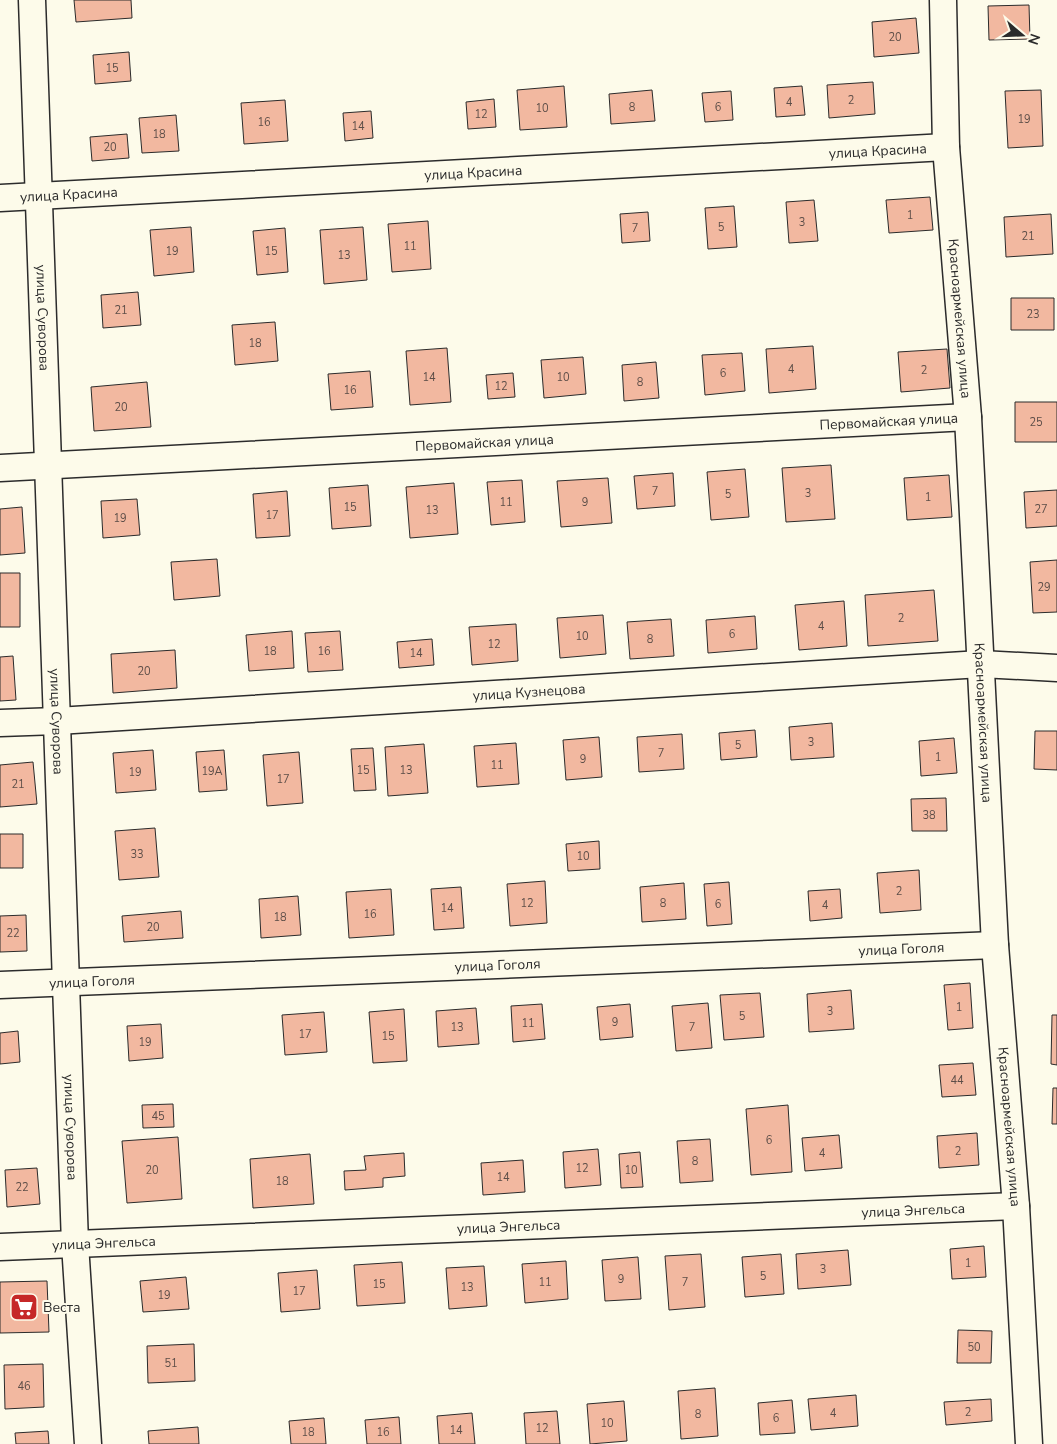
<svg xmlns="http://www.w3.org/2000/svg" width="1057" height="1444" font-family="'Nunito Sans',sans-serif">
	<style>
		.building { fill: #f2b8a0; stroke: #2b2b2b }
		.lines { fill: none; stroke-linecap: round; stroke-linejoin: round }
		.minor-casing { stroke: #2b2b2b; stroke-width: 29 }
		.minor { stroke: #fdfbea; stroke-width: 26 }
		.labels { text-anchor: middle; dominant-baseline: central; stroke-width: 4; stroke-linejoin: round; paint-order: stroke }
		.number-label { font-size: 11px; fill: #5d4e48 }
		.street-label { font-size: 14px; fill: #2b2b2b; stroke: #fdfbea }
		.poi-label { font-size: 14px; fill: #2b2b2b; stroke: #fdfbea; text-anchor: start }
	</style>
	<rect width="100%" height="100%" fill="#fdfbea"/>
	<path class="building" d="M 74,0 L 131,0 L 132,18 L 76,22 Z
		M 1029,5 L 1030,39 L 989,40 L 988,6 Z
		M 916,18 L 919,53 L 874,57 L 872,22 Z
		M 129,52 L 131,81 L 95,84 L 93,55 Z
		M 873,82 L 875,114 L 829,118 L 827,85 Z
		M 564,86 L 567,127 L 520,130 L 517,90 Z
		M 802,86 L 805,115 L 776,117 L 774,88 Z
		M 652,90 L 655,121 L 611,124 L 609,94 Z
		M 1041,90 L 1043,146 L 1008,148 L 1005,91 Z
		M 731,91 L 733,120 L 705,122 L 702,93 Z
		M 494,99 L 496,127 L 468,129 L 466,102 Z
		M 285,100 L 288,141 L 244,144 L 241,103 Z
		M 371,111 L 373,138 L 345,141 L 343,113 Z
		M 176,115 L 179,151 L 142,153 L 139,118 Z
		M 127,134 L 129,158 L 92,161 L 90,137 Z
		M 930,197 L 933,230 L 889,233 L 886,200 Z
		M 814,200 L 818,241 L 789,243 L 786,202 Z
		M 734,206 L 737,247 L 708,249 L 705,208 Z
		M 648,212 L 650,241 L 622,243 L 620,214 Z
		M 1051,214 L 1053,254 L 1006,257 L 1004,217 Z
		M 428,221 L 431,269 L 392,272 L 388,224 Z
		M 191,227 L 194,272 L 154,276 L 150,230 Z
		M 363,227 L 367,280 L 324,284 L 320,230 Z
		M 285,228 L 288,272 L 257,275 L 253,231 Z
		M 138,292 L 141,325 L 103,328 L 101,295 Z
		M 1011,298 L 1054,298 L 1054,330 L 1011,330 Z
		M 275,322 L 278,361 L 235,365 L 232,325 Z
		M 813,346 L 816,389 L 769,393 L 766,349 Z
		M 447,348 L 451,402 L 410,405 L 406,351 Z
		M 947,349 L 950,388 L 901,392 L 898,352 Z
		M 742,353 L 745,391 L 705,395 L 702,355 Z
		M 583,357 L 586,394 L 544,398 L 541,360 Z
		M 656,362 L 659,398 L 624,401 L 622,365 Z
		M 370,371 L 373,407 L 331,410 L 328,374 Z
		M 513,373 L 515,397 L 488,399 L 486,375 Z
		M 147,382 L 151,427 L 94,431 L 91,387 Z
		M 1015,402 L 1057,402 L 1057,442 L 1015,442 Z
		M 831,465 L 835,519 L 786,522 L 782,468 Z
		M 745,469 L 749,517 L 711,520 L 707,472 Z
		M 673,473 L 675,506 L 637,509 L 634,476 Z
		M 949,475 L 952,517 L 907,520 L 904,478 Z
		M 608,478 L 612,523 L 561,527 L 557,481 Z
		M 522,480 L 525,522 L 491,525 L 487,482 Z
		M 454,483 L 458,534 L 410,538 L 406,487 Z
		M 368,485 L 371,526 L 332,529 L 329,488 Z
		M 1057,490 L 1057,526 L 1026,528 L 1024,492 Z
		M 287,491 L 290,536 L 256,538 L 253,494 Z
		M 137,499 L 140,535 L 103,538 L 101,501 Z
		M 22,507 L 25,553 L 0,555 L 0,509 Z
		M 217,559 L 220,596 L 174,600 L 171,562 Z
		M 1057,560 L 1057,612 L 1033,613 L 1030,562 Z
		M 0,573 L 20,573 L 20,627 L 0,627 Z
		M 934,590 L 938,641 L 868,646 L 865,595 Z
		M 844,601 L 847,646 L 799,650 L 795,605 Z
		M 603,615 L 606,654 L 560,658 L 557,618 Z
		M 755,616 L 757,649 L 708,653 L 706,620 Z
		M 671,619 L 674,656 L 630,659 L 627,622 Z
		M 516,624 L 518,661 L 472,665 L 469,627 Z
		M 292,631 L 294,668 L 249,671 L 246,635 Z
		M 340,631 L 343,670 L 308,672 L 305,633 Z
		M 432,639 L 434,665 L 399,668 L 397,642 Z
		M 175,650 L 177,688 L 113,693 L 111,654 Z
		M 13,656 L 16,700 L 0,701 L 0,657 Z
		M 832,723 L 834,757 L 791,760 L 789,727 Z
		M 755,730 L 757,757 L 721,760 L 719,733 Z
		M 1035,731 L 1057,731 L 1057,770 L 1034,769 Z
		M 682,734 L 684,769 L 639,772 L 637,737 Z
		M 599,737 L 602,777 L 566,780 L 563,740 Z
		M 954,738 L 957,773 L 921,776 L 919,741 Z
		M 516,743 L 519,784 L 477,787 L 474,746 Z
		M 424,744 L 428,793 L 388,796 L 385,747 Z
		M 373,748 L 376,790 L 354,791 L 351,749 Z
		M 153,750 L 156,790 L 116,793 L 113,753 Z
		M 224,750 L 227,790 L 199,792 L 196,752 Z
		M 299,752 L 303,803 L 267,806 L 263,755 Z
		M 33,762 L 37,804 L 0,807 L 0,765 Z
		M 946,798 L 947,831 L 912,831 L 911,799 Z
		M 155,828 L 159,877 L 119,880 L 115,831 Z
		M 0,834 L 23,834 L 23,868 L 0,868 Z
		M 599,841 L 600,869 L 568,871 L 566,844 Z
		M 919,870 L 921,910 L 880,913 L 877,873 Z
		M 545,881 L 547,923 L 510,926 L 507,884 Z
		M 729,882 L 732,924 L 707,926 L 704,884 Z
		M 684,883 L 686,919 L 642,922 L 640,887 Z
		M 461,887 L 464,928 L 434,930 L 431,889 Z
		M 391,889 L 394,935 L 349,938 L 346,892 Z
		M 840,889 L 842,918 L 810,921 L 808,891 Z
		M 298,896 L 301,935 L 261,938 L 259,899 Z
		M 181,911 L 183,938 L 124,942 L 122,916 Z
		M 26,915 L 27,951 L 0,952 L 0,916 Z
		M 970,983 L 973,1028 L 948,1030 L 944,985 Z
		M 851,990 L 854,1029 L 809,1032 L 807,994 Z
		M 760,993 L 764,1037 L 724,1040 L 720,995 Z
		M 708,1003 L 712,1048 L 676,1051 L 672,1006 Z
		M 542,1004 L 545,1039 L 513,1042 L 511,1006 Z
		M 630,1004 L 633,1037 L 600,1040 L 597,1007 Z
		M 476,1008 L 479,1044 L 438,1047 L 436,1011 Z
		M 404,1009 L 407,1061 L 373,1063 L 369,1012 Z
		M 324,1012 L 327,1052 L 285,1055 L 282,1015 Z
		M 1052,1015 L 1057,1015 L 1057,1065 L 1051,1064 Z
		M 161,1024 L 163,1058 L 129,1061 L 127,1026 Z
		M 18,1031 L 20,1062 L 0,1064 L 0,1033 Z
		M 973,1063 L 976,1095 L 942,1097 L 939,1065 Z
		M 1053,1088 L 1057,1088 L 1057,1124 L 1052,1124 Z
		M 173,1104 L 174,1127 L 143,1128 L 142,1105 Z
		M 788,1105 L 792,1172 L 751,1175 L 746,1109 Z
		M 977,1133 L 979,1165 L 939,1168 L 937,1136 Z
		M 839,1135 L 842,1168 L 805,1171 L 802,1138 Z
		M 178,1137 L 182,1199 L 127,1203 L 122,1141 Z
		M 710,1139 L 713,1181 L 680,1183 L 677,1141 Z
		M 598,1149 L 601,1185 L 565,1188 L 563,1152 Z
		M 640,1152 L 643,1187 L 621,1188 L 619,1154 Z
		M 404,1153 L 405,1176 L 383,1178 L 383,1187 L 345,1190 L 344,1171 L 366,1170 L 364,1156 Z
		M 310,1154 L 314,1204 L 253,1208 L 250,1159 Z
		M 523,1160 L 525,1192 L 483,1195 L 481,1163 Z
		M 37,1168 L 40,1204 L 7,1207 L 5,1170 Z
		M 984,1246 L 986,1277 L 952,1279 L 950,1249 Z
		M 848,1250 L 851,1285 L 798,1289 L 796,1254 Z
		M 701,1254 L 705,1307 L 669,1310 L 665,1256 Z
		M 781,1254 L 784,1294 L 745,1297 L 742,1257 Z
		M 638,1257 L 641,1299 L 605,1301 L 602,1260 Z
		M 566,1261 L 568,1299 L 525,1303 L 522,1264 Z
		M 402,1262 L 405,1303 L 357,1306 L 354,1265 Z
		M 484,1266 L 487,1306 L 449,1309 L 446,1268 Z
		M 317,1270 L 320,1309 L 281,1312 L 278,1273 Z
		M 186,1277 L 189,1309 L 143,1312 L 140,1281 Z
		M 47,1281 L 49,1332 L 0,1333 L 0,1282 Z
		M 958,1330 L 992,1331 L 991,1363 L 957,1363 Z
		M 194,1344 L 195,1381 L 148,1383 L 147,1346 Z
		M 43,1364 L 44,1407 L 5,1409 L 4,1365 Z
		M 715,1388 L 718,1436 L 681,1439 L 678,1391 Z
		M 856,1395 L 858,1426 L 811,1430 L 808,1399 Z
		M 991,1399 L 992,1421 L 946,1425 L 944,1402 Z
		M 792,1400 L 795,1433 L 760,1435 L 758,1403 Z
		M 624,1401 L 627,1441 L 590,1444 L 587,1404 Z
		M 557,1411 L 560,1444 L 526,1444 L 524,1413 Z
		M 472,1413 L 475,1444 L 439,1444 L 437,1416 Z
		M 399,1417 L 401,1444 L 367,1444 L 365,1420 Z
		M 324,1418 L 326,1444 L 291,1444 L 289,1421 Z
		M 198,1427 L 199,1444 L 149,1444 L 148,1431 Z
		M 48,1431 L 49,1444 L 16,1444 L 15,1433 Z"/>
	<g class="lines">
		<defs>
			<g id="minor">
				<path id="s1" d="M 32,0 L 75,1244 L 88,1444"/>
				<path id="s2" d="M 943,0 L 946,147 L 968,417 L 995,945 L 1016,1206 L 1029,1444"/>
				<path id="s3" d="M 0,198 L 946,147"/>
				<path id="s4" d="M 0,468 L 968,417"/>
				<path id="s5" d="M 0,723 L 57,721 L 981,664 L 1057,668"/>
				<path id="s6" d="M 0,985 L 995,945"/>
				<path id="s7" d="M 0,1247 L 1016,1206"/>
			</g>
		</defs>
		<use href="#minor" class="minor-casing"/>
		<use href="#minor" class="minor"/>
	</g>
	<defs>
		<symbol id="supermarket-square" viewBox="-11 -11 22 22"><rect x="-9" y="-9" width="18" height="18" rx="4" fill="#c62828" stroke="#fdfbea"/><path d="M-6-5.5h2.5l.6 2H6L4.5 2H-2.5L-4.4-4H-6ZM-1.5 3.2a1.3 1.3 0 1 0 .1 0ZM3 3.2a1.3 1.3 0 1 0 .1 0Z" fill="#fff"/></symbol>
	</defs>
	<g fill-rule="evenodd">
		<use href="#supermarket-square" x="8" y="1291" width="32" height="32"/>
	</g>
	<g class="labels">
		<g class="number-label">
			<text x="895" y="37">20</text>
			<text x="112" y="68">15</text>
			<text x="851" y="100">2</text>
			<text x="789" y="102">4</text>
			<text x="632" y="107">8</text>
			<text x="718" y="107">6</text>
			<text x="542" y="108">10</text>
			<text x="481" y="114">12</text>
			<text x="1024" y="119">19</text>
			<text x="264" y="122">16</text>
			<text x="358" y="126">14</text>
			<text x="159" y="134">18</text>
			<text x="110" y="147">20</text>
			<text x="910" y="215">1</text>
			<text x="802" y="222">3</text>
			<text x="721" y="227">5</text>
			<text x="635" y="228">7</text>
			<text x="1028" y="236">21</text>
			<text x="410" y="246">11</text>
			<text x="172" y="251">19</text>
			<text x="271" y="251">15</text>
			<text x="344" y="255">13</text>
			<text x="121" y="310">21</text>
			<text x="1033" y="314">23</text>
			<text x="255" y="343">18</text>
			<text x="791" y="369">4</text>
			<text x="924" y="370">2</text>
			<text x="723" y="373">6</text>
			<text x="429" y="377">14</text>
			<text x="563" y="377">10</text>
			<text x="640" y="382">8</text>
			<text x="501" y="386">12</text>
			<text x="350" y="390">16</text>
			<text x="121" y="407">20</text>
			<text x="1036" y="422">25</text>
			<text x="655" y="491">7</text>
			<text x="808" y="493">3</text>
			<text x="728" y="494">5</text>
			<text x="928" y="497">1</text>
			<text x="506" y="502">11</text>
			<text x="585" y="502">9</text>
			<text x="350" y="507">15</text>
			<text x="1041" y="509">27</text>
			<text x="432" y="510">13</text>
			<text x="272" y="515">17</text>
			<text x="120" y="518">19</text>
			<text x="1044" y="587">29</text>
			<text x="901" y="618">2</text>
			<text x="821" y="626">4</text>
			<text x="732" y="634">6</text>
			<text x="582" y="636">10</text>
			<text x="650" y="639">8</text>
			<text x="494" y="644">12</text>
			<text x="270" y="651">18</text>
			<text x="324" y="651">16</text>
			<text x="416" y="653">14</text>
			<text x="144" y="671">20</text>
			<text x="811" y="742">3</text>
			<text x="738" y="745">5</text>
			<text x="661" y="753">7</text>
			<text x="938" y="757">1</text>
			<text x="583" y="759">9</text>
			<text x="497" y="765">11</text>
			<text x="363" y="770">15</text>
			<text x="406" y="770">13</text>
			<text x="212" y="771">19А</text>
			<text x="135" y="772">19</text>
			<text x="283" y="779">17</text>
			<text x="18" y="784">21</text>
			<text x="929" y="815">38</text>
			<text x="137" y="854">33</text>
			<text x="583" y="856">10</text>
			<text x="899" y="891">2</text>
			<text x="527" y="903">12</text>
			<text x="663" y="903">8</text>
			<text x="718" y="904">6</text>
			<text x="825" y="905">4</text>
			<text x="447" y="908">14</text>
			<text x="370" y="914">16</text>
			<text x="280" y="917">18</text>
			<text x="153" y="927">20</text>
			<text x="13" y="933">22</text>
			<text x="959" y="1007">1</text>
			<text x="830" y="1011">3</text>
			<text x="742" y="1016">5</text>
			<text x="615" y="1022">9</text>
			<text x="528" y="1023">11</text>
			<text x="457" y="1027">13</text>
			<text x="692" y="1027">7</text>
			<text x="305" y="1034">17</text>
			<text x="388" y="1036">15</text>
			<text x="145" y="1042">19</text>
			<text x="957" y="1080">44</text>
			<text x="158" y="1116">45</text>
			<text x="769" y="1140">6</text>
			<text x="958" y="1151">2</text>
			<text x="822" y="1153">4</text>
			<text x="695" y="1161">8</text>
			<text x="582" y="1168">12</text>
			<text x="152" y="1170">20</text>
			<text x="631" y="1170">10</text>
			<text x="503" y="1177">14</text>
			<text x="282" y="1181">18</text>
			<text x="22" y="1187">22</text>
			<text x="968" y="1263">1</text>
			<text x="823" y="1269">3</text>
			<text x="763" y="1276">5</text>
			<text x="621" y="1279">9</text>
			<text x="545" y="1282">11</text>
			<text x="685" y="1282">7</text>
			<text x="379" y="1284">15</text>
			<text x="467" y="1287">13</text>
			<text x="299" y="1291">17</text>
			<text x="164" y="1295">19</text>
			<text x="974" y="1347">50</text>
			<text x="171" y="1363">51</text>
			<text x="24" y="1386">46</text>
			<text x="968" y="1412">2</text>
			<text x="833" y="1413">4</text>
			<text x="698" y="1414">8</text>
			<text x="776" y="1418">6</text>
			<text x="607" y="1423">10</text>
			<text x="542" y="1428">12</text>
			<text x="456" y="1430">14</text>
			<text x="308" y="1432">18</text>
			<text x="383" y="1432">16</text>
		</g>
		<g class="street-label">
			<text stroke="none"><textPath href="#s3" startOffset="879">улица Красина</textPath></text>
			<text stroke="none"><textPath href="#s3" startOffset="474">улица Красина</textPath></text>
			<text stroke="none"><textPath href="#s3" startOffset="69">улица Красина</textPath></text>
			<text stroke="none"><textPath href="#s1" startOffset="318">улица Суворова</textPath></text>
			<text stroke="none"><textPath href="#s2" startOffset="319">Красноармейская улица</textPath></text>
			<text stroke="none"><textPath href="#s4" startOffset="890">Первомайская улица</textPath></text>
			<text stroke="none"><textPath href="#s4" startOffset="485">Первомайская улица</textPath></text>
			<text stroke="none"><textPath href="#s5" startOffset="530">улица Кузнецова</textPath></text>
			<text stroke="none"><textPath href="#s1" startOffset="722">улица Суворова</textPath></text>
			<text stroke="none"><textPath href="#s2" startOffset="724">Красноармейская улица</textPath></text>
			<text stroke="none"><textPath href="#s6" startOffset="902">улица Гоголя</textPath></text>
			<text stroke="none"><textPath href="#s6" startOffset="498">улица Гоголя</textPath></text>
			<text stroke="none"><textPath href="#s6" startOffset="92">улица Гоголя</textPath></text>
			<text stroke="none"><textPath href="#s2" startOffset="1129">Красноармейская улица</textPath></text>
			<text stroke="none"><textPath href="#s1" startOffset="1128">улица Суворова</textPath></text>
			<text stroke="none"><textPath href="#s7" startOffset="914">улица Энгельса</textPath></text>
			<text stroke="none"><textPath href="#s7" startOffset="509">улица Энгельса</textPath></text>
			<text stroke="none"><textPath href="#s7" startOffset="104">улица Энгельса</textPath></text>
		</g>
		<g class="poi-label">
			<text x="43" y="1307">Веста</text>
		</g>
	</g>
	<g transform="translate(1022 35) rotate(109)" stroke="#fdfbea" stroke-width="4" paint-order="stroke">
	<path d="M0-4L9 19L0 12L-9 19Z" fill="#2b2b2b"/>
	<text y="-8" font-size="14" font-weight="bold" text-anchor="middle" fill="#2b2b2b">N</text>
	</g>
</svg>
